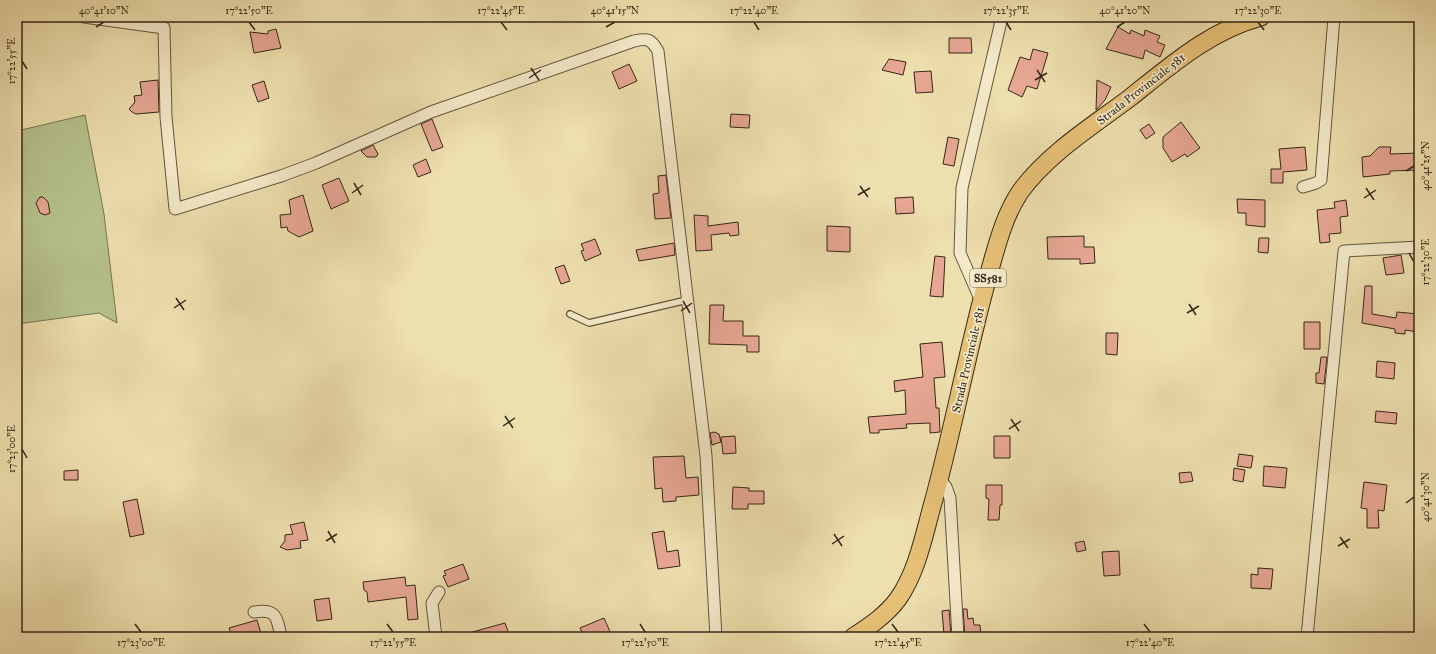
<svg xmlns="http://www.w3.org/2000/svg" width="1436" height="654" font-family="'IM FELL Great Primer',serif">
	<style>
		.green { fill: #b6c28c; stroke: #757452 }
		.building { fill: #e7a793; stroke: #342717 }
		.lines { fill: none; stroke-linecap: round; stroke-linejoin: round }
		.service-casing { stroke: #62553d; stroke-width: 8 }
		.minor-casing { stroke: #62553d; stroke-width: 13 }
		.primary-casing { stroke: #342717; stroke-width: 19 }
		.service { stroke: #f4eaca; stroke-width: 5.5 }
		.minor { stroke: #f4eaca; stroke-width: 11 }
		.primary { stroke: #e7c077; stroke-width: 17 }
		.ticks { fill: none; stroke: #342717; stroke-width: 1.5 }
		.labels { text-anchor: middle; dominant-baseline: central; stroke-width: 3.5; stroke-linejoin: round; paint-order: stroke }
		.shield { fill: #f4eaca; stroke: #6e624d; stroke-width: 1 }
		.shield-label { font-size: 11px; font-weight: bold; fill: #342717 }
		.street-label { font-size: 12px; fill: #342717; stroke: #f4eaca }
		.neatline { fill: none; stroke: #342717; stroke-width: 1.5 }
		.ticks-label { font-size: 10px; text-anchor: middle; fill: #342717 }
	</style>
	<rect width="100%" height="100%" fill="#eedfae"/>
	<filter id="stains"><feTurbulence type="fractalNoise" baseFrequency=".005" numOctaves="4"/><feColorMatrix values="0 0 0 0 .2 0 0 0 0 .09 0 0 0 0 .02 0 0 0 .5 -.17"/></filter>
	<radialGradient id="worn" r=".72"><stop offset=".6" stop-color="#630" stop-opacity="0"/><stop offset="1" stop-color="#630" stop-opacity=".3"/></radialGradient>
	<path class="green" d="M 85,115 L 104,214 L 117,323 L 99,313 L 17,324 L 17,131 Z"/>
	<path class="building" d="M 1118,27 L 1130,34 L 1131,30 L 1144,36 L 1145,30 L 1160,36 L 1157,42 L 1165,45 L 1160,57 L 1145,50 L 1143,59 L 1106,49 Z
		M 276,29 L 281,48 L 254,53 L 250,32 L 268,34 L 268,31 Z
		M 949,38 L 971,38 L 972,53 L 949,53 Z
		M 1033,49 L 1048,53 L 1037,89 L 1027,86 L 1022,97 L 1008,90 L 1020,57 L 1030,60 Z
		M 889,59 L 906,62 L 903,75 L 882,70 Z
		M 629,64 L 637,81 L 619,89 L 612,72 Z
		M 931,71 L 933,92 L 916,93 L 914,72 Z
		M 158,80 L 159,112 L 136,114 L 132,112 L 129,109 L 135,102 L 134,96 L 142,95 L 140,82 Z
		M 1097,80 L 1111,87 L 1105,100 L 1096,110 Z
		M 264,81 L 269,98 L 258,102 L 252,85 Z
		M 731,114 L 750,115 L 749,128 L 730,127 Z
		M 432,119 L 443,147 L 432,151 L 421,124 Z
		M 1181,122 L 1200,148 L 1187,157 L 1185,154 L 1172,162 L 1163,148 L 1163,137 Z
		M 1149,124 L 1155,133 L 1146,139 L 1140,130 Z
		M 948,137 L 959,139 L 954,166 L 943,164 Z
		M 373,145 L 378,154 L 376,157 L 367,157 L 361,151 Z
		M 1305,147 L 1307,170 L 1283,172 L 1283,183 L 1271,183 L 1271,169 L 1281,169 L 1279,149 Z
		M 1379,147 L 1391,147 L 1390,154 L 1419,153 L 1419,170 L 1390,171 L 1390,174 L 1363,177 L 1362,157 L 1370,156 Z
		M 426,159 L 431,172 L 418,177 L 413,165 Z
		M 666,175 L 671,218 L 655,219 L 653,194 L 659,193 L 658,176 Z
		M 339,178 L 349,201 L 331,209 L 322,185 Z
		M 303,195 L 313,231 L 299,237 L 288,231 L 287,227 L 281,228 L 280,215 L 291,214 L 289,200 Z
		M 40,197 L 43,197 L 48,202 L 50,213 L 45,215 L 40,213 L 36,203 Z
		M 913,197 L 914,213 L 896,214 L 895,198 Z
		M 1237,199 L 1265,200 L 1265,227 L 1246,225 L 1246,213 L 1238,213 Z
		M 1346,200 L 1348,216 L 1340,217 L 1341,233 L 1329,234 L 1330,242 L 1320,243 L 1317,210 L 1335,208 L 1334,202 Z
		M 694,215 L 708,216 L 708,226 L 738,222 L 739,235 L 730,236 L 729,233 L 711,235 L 712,250 L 696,251 Z
		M 827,226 L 850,227 L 850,252 L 827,251 Z
		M 1084,236 L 1084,247 L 1094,247 L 1095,263 L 1080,264 L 1080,259 L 1048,259 L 1047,237 Z
		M 1259,238 L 1269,238 L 1268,253 L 1258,252 Z
		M 595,239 L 601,254 L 585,261 L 581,251 L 584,250 L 581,244 Z
		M 674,243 L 675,255 L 639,261 L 636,250 Z
		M 1401,255 L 1404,273 L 1386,275 L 1383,258 Z
		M 935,256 L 945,257 L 943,297 L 930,296 Z
		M 564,265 L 570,281 L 561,284 L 555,268 Z
		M 1365,286 L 1372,286 L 1372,314 L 1396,318 L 1397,312 L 1419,314 L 1419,332 L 1405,330 L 1405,334 L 1395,333 L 1395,329 L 1362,323 Z
		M 710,305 L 724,305 L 723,321 L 743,321 L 743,336 L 759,336 L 759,352 L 747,352 L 747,345 L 709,344 Z
		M 1304,322 L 1320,322 L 1320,349 L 1304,349 Z
		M 1106,333 L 1118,333 L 1117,355 L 1106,354 Z
		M 942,342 L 945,377 L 934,378 L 936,408 L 939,408 L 940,432 L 930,433 L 930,423 L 906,424 L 907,428 L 879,430 L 879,433 L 870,433 L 868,417 L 906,414 L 905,390 L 895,392 L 894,381 L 923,377 L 920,344 Z
		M 1321,357 L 1327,357 L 1324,384 L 1316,383 L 1316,373 L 1319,373 Z
		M 1377,361 L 1395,363 L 1394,379 L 1376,377 Z
		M 1376,411 L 1397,413 L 1396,424 L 1375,422 Z
		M 714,432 L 719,434 L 721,442 L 712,445 L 710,433 Z
		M 735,436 L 736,453 L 723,454 L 721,437 Z
		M 994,436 L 1010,436 L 1010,458 L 994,458 Z
		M 1239,454 L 1253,456 L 1251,468 L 1237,466 Z
		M 684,456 L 686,478 L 698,477 L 699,495 L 676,497 L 676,501 L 663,502 L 662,488 L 655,489 L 653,457 Z
		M 1264,466 L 1287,468 L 1285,488 L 1263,486 Z
		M 1234,468 L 1245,470 L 1243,482 L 1233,480 Z
		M 78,470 L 78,480 L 64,480 L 64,471 Z
		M 1191,472 L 1193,481 L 1180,483 L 1179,473 Z
		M 1364,482 L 1387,485 L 1384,511 L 1378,510 L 1379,528 L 1367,528 L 1367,509 L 1361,508 Z
		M 986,485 L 1002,485 L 1002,505 L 1000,505 L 999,520 L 988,520 L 989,499 L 986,498 Z
		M 733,487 L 749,488 L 749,491 L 764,491 L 764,504 L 748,504 L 748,509 L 732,509 Z
		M 137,499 L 144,534 L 130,537 L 123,502 Z
		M 304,522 L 308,540 L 300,541 L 301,548 L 287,550 L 280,547 L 285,541 L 285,535 L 293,534 L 290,525 Z
		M 664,531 L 667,552 L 678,550 L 680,566 L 658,569 L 652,533 Z
		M 1084,541 L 1086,550 L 1077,552 L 1075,543 Z
		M 1119,551 L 1120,575 L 1104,576 L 1102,552 Z
		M 463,564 L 469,579 L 448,587 L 443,576 L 446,575 L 444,571 Z
		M 1258,568 L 1273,569 L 1271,589 L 1251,588 L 1251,574 L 1258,575 Z
		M 405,577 L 406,586 L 415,585 L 418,619 L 408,620 L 406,597 L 368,602 L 367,592 L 364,590 L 363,582 Z
		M 329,598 L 332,619 L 317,621 L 314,600 Z
		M 963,609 L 967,609 L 968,619 L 973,618 L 974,625 L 980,625 L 981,637 L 965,637 Z
		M 949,610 L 951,636 L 944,635 L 942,611 Z
		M 604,618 L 611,634 L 605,637 L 584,637 L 580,628 Z
		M 257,620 L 262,637 L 232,637 L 229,628 Z
		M 505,623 L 510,637 L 465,637 L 465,634 Z"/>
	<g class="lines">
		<defs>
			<path id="service" d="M 570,314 L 589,323 L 687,300"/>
			<path id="minor" d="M 84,17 L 164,28 L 166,117 L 175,209 L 281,176 L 316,163 L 431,112 L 634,41 C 648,38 651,39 658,51 L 706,456 L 716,637
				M 1303,187 L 1316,183 L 1321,180 L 1334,17
				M 981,301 L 960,253 L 962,188 L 1002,17
				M 940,479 L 946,487 L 950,498 L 958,637
				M 254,612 C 277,608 277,618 281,637
				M 436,637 L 432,603 L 439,592
				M 1307,637 L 1344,251 L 1419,247"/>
			<path id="primary" d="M 853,637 C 870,626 886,615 898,599 C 916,573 923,540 931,510 C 953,432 967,351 989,273 C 997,245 1004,216 1020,192 C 1047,154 1094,125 1131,97 C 1171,65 1211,30 1261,17"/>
		</defs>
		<use href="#service" class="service-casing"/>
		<use href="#minor" class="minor-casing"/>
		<use href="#primary" class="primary-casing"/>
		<use href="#service" class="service"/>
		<use href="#minor" class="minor"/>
		<use href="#primary" class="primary"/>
	</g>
	<path class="ticks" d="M 249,22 L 255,30M 501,22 L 507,30M 754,22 L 759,30M 1006,22 L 1011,30M 1258,22 L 1264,30M 96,27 L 104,22M 606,27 L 615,22M 1117,27 L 1125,22M 22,61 L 27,69M 531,68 L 539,80M 1037,70 L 1045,82M 529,78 L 541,70M 1035,80 L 1047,73M 1406,171 L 1414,166M 354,183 L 361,195M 860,186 L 868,197M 1366,188 L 1374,200M 352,193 L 363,185M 858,195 L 870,188M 1364,198 L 1376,190M 1409,253 L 1414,262M 176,298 L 184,310M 683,301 L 690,313M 1189,304 L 1196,315M 174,308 L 186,300M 681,311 L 692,303M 1187,313 L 1199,306M 505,416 L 513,428M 1011,419 L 1019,431M 503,426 L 515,418M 1009,429 L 1021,421M 22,449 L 27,458M 1406,503 L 1414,497M 328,531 L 335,543M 834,534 L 842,546M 1340,537 L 1348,548M 326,541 L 337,534M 832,544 L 844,536M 1338,546 L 1350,539M 135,624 L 141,632M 387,624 L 393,632M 640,624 L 645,632M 892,624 L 898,632M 1144,624 L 1150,632"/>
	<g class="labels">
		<rect class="shield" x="970" y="269" width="36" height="18" rx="3"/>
		<g class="shield-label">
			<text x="988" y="278">SS581</text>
		</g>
		<g class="street-label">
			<text transform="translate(1141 89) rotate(-38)">Strada Provinciale 581</text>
			<text transform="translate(968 360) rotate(-77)">Strada Provinciale 581</text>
		</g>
	</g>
	<rect width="1436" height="654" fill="none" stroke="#eedfae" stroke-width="44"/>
	<rect x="22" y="22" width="1392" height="610" class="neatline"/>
	<g class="ticks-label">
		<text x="104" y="14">40°41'10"N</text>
		<text x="249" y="14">17°22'50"E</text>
		<text x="501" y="14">17°22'45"E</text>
		<text x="615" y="14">40°41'15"N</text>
		<text x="754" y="14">17°22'40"E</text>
		<text x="1006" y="14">17°22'35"E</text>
		<text x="1125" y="14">40°41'20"N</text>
		<text x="1258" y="14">17°22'30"E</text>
		<text transform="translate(11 61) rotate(-90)" y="4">17°22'55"E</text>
		<text transform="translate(1425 166) rotate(-90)" y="4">40°41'25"N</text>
		<text transform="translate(1425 262) rotate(-90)" y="4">17°22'30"E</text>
		<text transform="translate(11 449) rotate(-90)" y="4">17°23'00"E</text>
		<text transform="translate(1425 497) rotate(-90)" y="4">40°41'30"N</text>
		<text x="141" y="646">17°23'00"E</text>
		<text x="393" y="646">17°22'55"E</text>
		<text x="645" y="646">17°22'50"E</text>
		<text x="898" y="646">17°22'45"E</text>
		<text x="1150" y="646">17°22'40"E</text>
	</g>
	<rect width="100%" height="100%" filter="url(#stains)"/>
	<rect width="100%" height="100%" fill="url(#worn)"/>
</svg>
